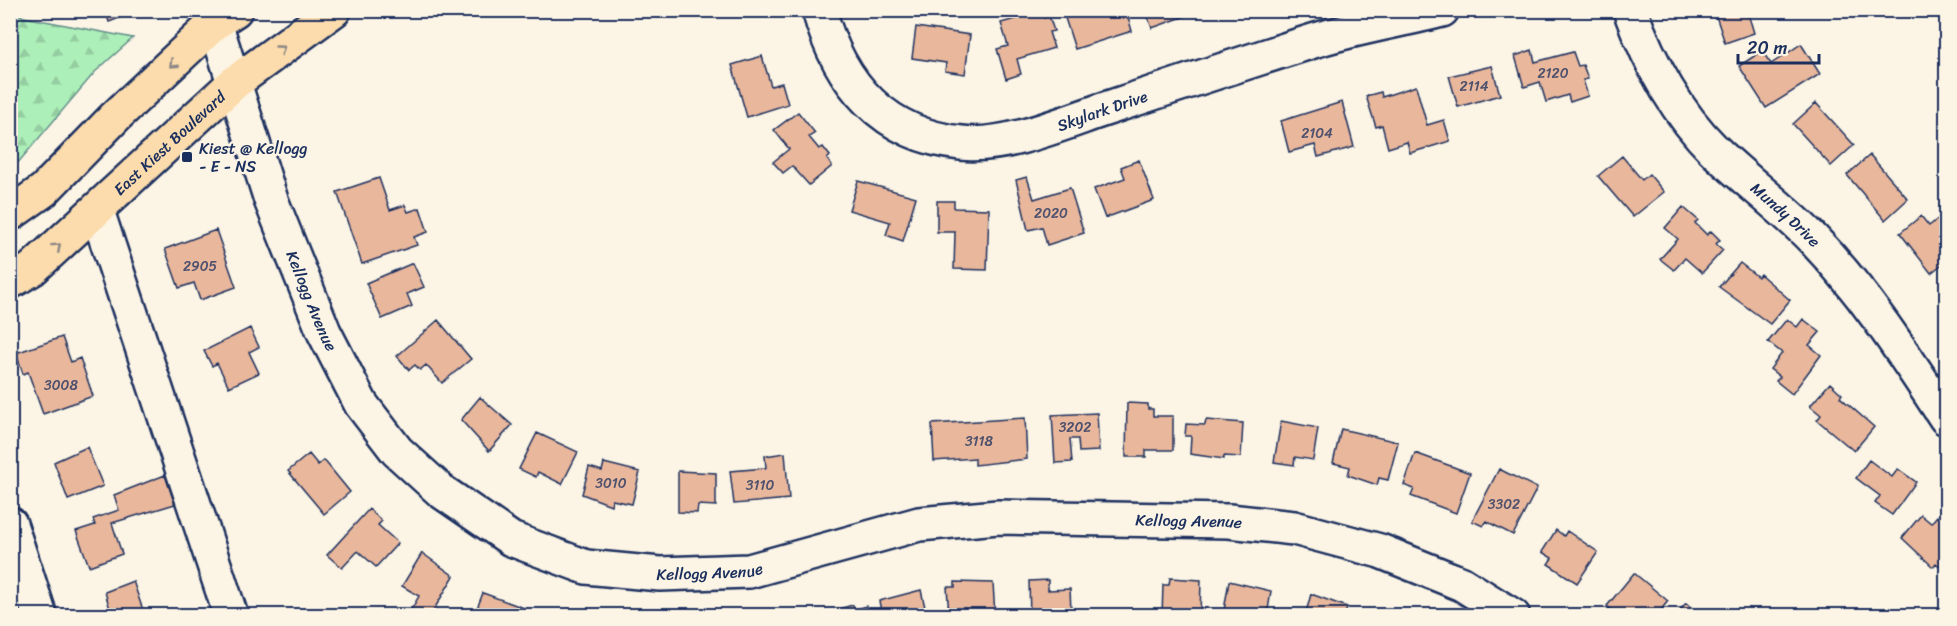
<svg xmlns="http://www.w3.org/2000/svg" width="1957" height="626" font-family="Sriracha,sans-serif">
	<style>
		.forest { fill: url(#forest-firs); stroke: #648f8b; stroke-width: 1.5 }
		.building { fill: #e9b79b; stroke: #1b2f5e; stroke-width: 1.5 }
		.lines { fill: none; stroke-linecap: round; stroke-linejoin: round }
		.minor-casing { stroke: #1b2f5e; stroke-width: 38 }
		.major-casing { stroke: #1b2f5e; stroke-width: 38 }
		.minor { stroke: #fcf5e5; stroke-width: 33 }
		.major { stroke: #fcdcac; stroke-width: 33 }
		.oneway { stroke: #8c8685 }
		.poi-dot { fill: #1b2f5e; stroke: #fcf5e5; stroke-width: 2 }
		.labels { text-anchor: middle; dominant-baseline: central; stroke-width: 4.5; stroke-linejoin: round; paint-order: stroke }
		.number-label { font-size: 14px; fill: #4e516d }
		.street-label { font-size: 16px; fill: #1b2f5e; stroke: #fcf5e5 }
		.poi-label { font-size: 16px; fill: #1b2f5e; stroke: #fcf5e5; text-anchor: start }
	</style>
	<defs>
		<pattern id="forest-firs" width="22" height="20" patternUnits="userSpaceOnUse" patternTransform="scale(1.5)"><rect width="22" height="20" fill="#adefb8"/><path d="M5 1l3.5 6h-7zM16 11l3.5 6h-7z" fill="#94cda1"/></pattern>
	</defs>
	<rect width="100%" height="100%" fill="#fcf5e5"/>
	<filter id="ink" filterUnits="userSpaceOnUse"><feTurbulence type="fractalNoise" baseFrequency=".0167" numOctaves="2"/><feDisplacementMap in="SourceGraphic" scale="12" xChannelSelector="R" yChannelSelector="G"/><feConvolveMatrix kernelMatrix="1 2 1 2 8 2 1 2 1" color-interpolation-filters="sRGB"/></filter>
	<g filter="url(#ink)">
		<path class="forest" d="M 11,11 L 24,17 L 133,38 L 95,72 L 11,171 Z"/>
		<path class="building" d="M 105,10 L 140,10 L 109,22 Z
			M 1021,10 L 1041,10 L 1044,18 L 1049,16 L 1054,31 L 1049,32 L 1054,48 L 1017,59 L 1021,74 L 1006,79 L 997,49 L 1008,46 L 1001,23 L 1023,17 Z
			M 1089,10 L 1126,10 L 1132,31 L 1075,49 L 1065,18 Z
			M 1145,10 L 1197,10 L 1197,12 L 1152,28 Z
			M 1714,10 L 1747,10 L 1754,33 L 1725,43 Z
			M 916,27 L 970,35 L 965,74 L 945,71 L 946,63 L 912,58 Z
			M 1801,44 L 1820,74 L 1766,108 L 1739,66 L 1762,51 L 1771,64 Z
			M 1532,50 L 1535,62 L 1573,52 L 1578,66 L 1583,65 L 1588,79 L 1583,80 L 1588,96 L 1570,102 L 1568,95 L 1546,102 L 1540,82 L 1524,87 L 1515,56 Z
			M 762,56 L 771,86 L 782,83 L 788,104 L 747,117 L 732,65 Z
			M 1492,66 L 1500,95 L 1458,107 L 1449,76 Z
			M 1416,86 L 1427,125 L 1444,120 L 1450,141 L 1410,153 L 1407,142 L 1388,148 L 1382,125 L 1376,127 L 1366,96 L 1381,92 L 1382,97 Z
			M 1342,102 L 1354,147 L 1318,157 L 1315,145 L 1289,152 L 1281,121 Z
			M 1816,103 L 1854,145 L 1831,166 L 1793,124 Z
			M 798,112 L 815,133 L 809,137 L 819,149 L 823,147 L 830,156 L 827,159 L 832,166 L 809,185 L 792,166 L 783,173 L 773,162 L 789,149 L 774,130 Z
			M 1870,155 L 1908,199 L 1885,220 L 1847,175 Z
			M 1622,156 L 1642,180 L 1649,174 L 1664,192 L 1633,217 L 1598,176 Z
			M 1139,160 L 1154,200 L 1105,218 L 1094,189 L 1125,178 L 1121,167 Z
			M 1027,177 L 1034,199 L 1070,188 L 1084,233 L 1047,245 L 1042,227 L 1028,230 L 1016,180 Z
			M 379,178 L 390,210 L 405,205 L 408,212 L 420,208 L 428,232 L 414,237 L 417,245 L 362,264 L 337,192 Z
			M 858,181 L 916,197 L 903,241 L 886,235 L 890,222 L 849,210 Z
			M 937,201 L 954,201 L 954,208 L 989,209 L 987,270 L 954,269 L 955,232 L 937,232 Z
			M 1683,207 L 1698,220 L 1695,223 L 1707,235 L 1711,231 L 1720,240 L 1716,244 L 1723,250 L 1702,273 L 1685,258 L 1674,270 L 1660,259 L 1678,239 L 1665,228 Z
			M 1944,214 L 1946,261 L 1931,273 L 1900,233 L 1921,216 L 1929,226 Z
			M 216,230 L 236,287 L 200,300 L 194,283 L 179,288 L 165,249 Z
			M 413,263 L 424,287 L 407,294 L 412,306 L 382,319 L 366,283 Z
			M 1740,263 L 1758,277 L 1760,274 L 1790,300 L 1770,324 L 1719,287 Z
			M 1787,319 L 1797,327 L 1803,319 L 1820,332 L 1809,345 L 1821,355 L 1792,394 L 1776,381 L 1780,377 L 1770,369 L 1782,353 L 1768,342 Z
			M 438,320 L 471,359 L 442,383 L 426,365 L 420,370 L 415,365 L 409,370 L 397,356 Z
			M 250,328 L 259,347 L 249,352 L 259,373 L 229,387 L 217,363 L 212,366 L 204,351 Z
			M 62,337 L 71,362 L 80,358 L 93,396 L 43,414 L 28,372 L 23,374 L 16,353 Z
			M 1830,383 L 1842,394 L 1840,397 L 1874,427 L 1854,451 L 1817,420 L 1821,415 L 1810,406 Z
			M 480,397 L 512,425 L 489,451 L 461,420 Z
			M 1127,403 L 1148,404 L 1148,409 L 1153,409 L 1153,416 L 1173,416 L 1173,450 L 1146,450 L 1146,457 L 1126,457 Z
			M 1097,413 L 1099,451 L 1079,452 L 1078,439 L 1070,439 L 1072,462 L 1055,463 L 1052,415 Z
			M 1025,418 L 1027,459 L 975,465 L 975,458 L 934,461 L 932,424 Z
			M 1206,420 L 1243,423 L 1241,457 L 1224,456 L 1224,459 L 1190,454 L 1191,436 L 1185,436 L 1186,424 L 1205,425 Z
			M 1281,421 L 1318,428 L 1313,460 L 1295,457 L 1294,465 L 1274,462 Z
			M 1341,429 L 1398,442 L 1388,480 L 1379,478 L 1377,485 L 1348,475 L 1350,467 L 1333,463 Z
			M 537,433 L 578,452 L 562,484 L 538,472 L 536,477 L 519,469 Z
			M 87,447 L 103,486 L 68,500 L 54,462 Z
			M 785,453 L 789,499 L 734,504 L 730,471 L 766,468 L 765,456 Z
			M 1415,453 L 1470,473 L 1456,513 L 1411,496 L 1414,489 L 1404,485 Z
			M 309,454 L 318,465 L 324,460 L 350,492 L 324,514 L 288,471 Z
			M 1869,460 L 1892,477 L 1898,469 L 1916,482 L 1892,515 L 1875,503 L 1880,496 L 1856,478 Z
			M 604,463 L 640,472 L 632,504 L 612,500 L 611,505 L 582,494 L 589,467 L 602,471 Z
			M 1499,469 L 1537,488 L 1513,535 L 1486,521 L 1483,526 L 1472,521 Z
			M 678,471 L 716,473 L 716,506 L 698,505 L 697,513 L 678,512 Z
			M 165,475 L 175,504 L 112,523 L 122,554 L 89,566 L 76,531 L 95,525 L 93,519 L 119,510 L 114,495 Z
			M 369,509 L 382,521 L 378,525 L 398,543 L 376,567 L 358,551 L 342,568 L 327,555 Z
			M 1921,515 L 1931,523 L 1937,516 L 1946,524 L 1946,572 L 1936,563 L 1933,567 L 1902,538 Z
			M 1556,530 L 1564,536 L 1567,531 L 1598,552 L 1577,583 L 1548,564 L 1552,558 L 1542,552 Z
			M 422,553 L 454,576 L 430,616 L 420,616 L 411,610 L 419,596 L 402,586 Z
			M 1634,573 L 1668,601 L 1656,616 L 1633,613 L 1618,616 L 1607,606 Z
			M 1170,578 L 1201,580 L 1200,616 L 1162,616 L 1163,585 L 1169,585 Z
			M 1048,580 L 1048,590 L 1070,589 L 1071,611 L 1030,616 L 1029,581 Z
			M 133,581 L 145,616 L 112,616 L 105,592 Z
			M 1229,581 L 1271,591 L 1267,616 L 1223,616 Z
			M 955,582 L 993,583 L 995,616 L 949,616 L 947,587 L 955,587 Z
			M 921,590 L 927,616 L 882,616 L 879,601 Z
			M 483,593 L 524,608 L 521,616 L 474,616 Z
			M 1311,594 L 1347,607 L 1345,616 L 1305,616 Z
			M 1686,603 L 1701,616 L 1675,616 Z
			M 853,605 L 854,610 L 866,606 L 869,616 L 835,616 L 840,614 L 838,609 Z"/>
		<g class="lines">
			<defs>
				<g id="minor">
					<path id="s1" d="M 211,10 L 271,200 L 324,332 L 361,404 L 397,451 L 441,491 L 511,539 L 586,567 L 660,574 L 749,571 L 919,524 L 998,517 L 1229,521 L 1294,528 L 1380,551 L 1462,584 L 1513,616"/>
					<path id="s2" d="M 819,10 C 839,82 883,135 961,143 C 1005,148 1061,124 1102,110 C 1171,87 1240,64 1310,42 C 1352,28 1398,21 1442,10"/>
					<path id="s3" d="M 1630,10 C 1649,62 1675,111 1714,150 C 1746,181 1782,207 1813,239 C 1865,293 1905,356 1946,418"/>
					<path d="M 97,211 L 231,616"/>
					<path d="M 10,524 L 40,616"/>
				</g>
				<g id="major">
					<path d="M 10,214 L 44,190 L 115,117 L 215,23 L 235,10"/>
					<path id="s4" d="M 10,282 L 32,269 L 234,83 L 334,10"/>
				</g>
			</defs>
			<use href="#minor" class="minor-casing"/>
			<use href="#major" class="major-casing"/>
			<use href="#minor" class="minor"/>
			<use href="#major" class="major"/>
		</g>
		<defs><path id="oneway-chevron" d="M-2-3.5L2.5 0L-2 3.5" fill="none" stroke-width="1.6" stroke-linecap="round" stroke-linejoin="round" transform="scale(1.5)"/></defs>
		<g class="oneway">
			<use href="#oneway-chevron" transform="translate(281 49) rotate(-36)"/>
			<use href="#oneway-chevron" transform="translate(173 64) rotate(136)"/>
			<use href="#oneway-chevron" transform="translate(57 247) rotate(-42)"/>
		</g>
	</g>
	<rect class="poi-dot" x="181" y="151" width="12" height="12" rx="3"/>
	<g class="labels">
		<g class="number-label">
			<text x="1553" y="73">2120</text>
			<text x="1474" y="86">2114</text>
			<text x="1317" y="133">2104</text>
			<text x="1051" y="213">2020</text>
			<text x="200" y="266">2905</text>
			<text x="61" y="385">3008</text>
			<text x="1075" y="427">3202</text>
			<text x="979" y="441">3118</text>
			<text x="611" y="483">3010</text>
			<text x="760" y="485">3110</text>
			<text x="1504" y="504">3302</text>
		</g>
		<g class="street-label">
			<text stroke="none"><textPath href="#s2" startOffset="354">Skylark Drive</textPath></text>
			<text stroke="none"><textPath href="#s4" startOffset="212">East Kiest Boulevard</textPath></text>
			<text stroke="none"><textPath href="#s3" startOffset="261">Mundy Drive</textPath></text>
			<text stroke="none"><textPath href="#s1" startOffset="308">Kellogg Avenue</textPath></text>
			<text stroke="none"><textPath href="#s1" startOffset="1316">Kellogg Avenue</textPath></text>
			<text stroke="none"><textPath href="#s1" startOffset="830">Kellogg Avenue</textPath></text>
		</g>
		<g class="poi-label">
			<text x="199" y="148">Kiest @ Kellogg<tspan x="199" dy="18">- E - NS</tspan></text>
		</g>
	</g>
	<rect width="1957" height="626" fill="none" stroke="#fcf5e5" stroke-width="36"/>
	<rect x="18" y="18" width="1921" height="590" fill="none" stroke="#1b2f5e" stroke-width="2" filter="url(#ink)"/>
	<path d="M1738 54v9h81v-9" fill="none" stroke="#1b2f5e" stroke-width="3"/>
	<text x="1747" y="54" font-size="18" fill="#1b2f5e" stroke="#fcf5e5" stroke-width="4.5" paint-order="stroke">20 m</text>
</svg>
